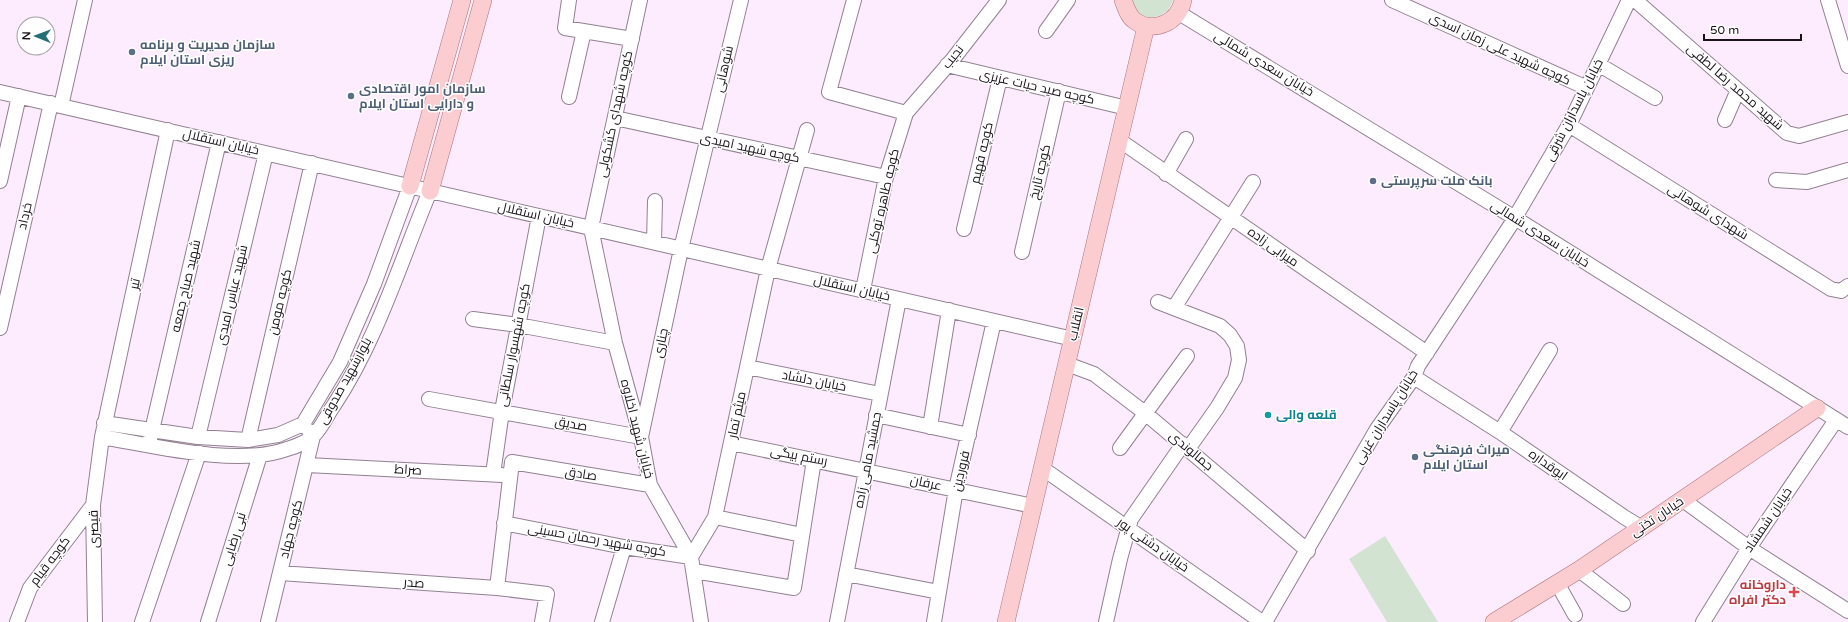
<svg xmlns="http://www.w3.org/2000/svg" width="1848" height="622" font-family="'Varela Round',Cairo,sans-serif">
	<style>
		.green { fill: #d3e3d2 }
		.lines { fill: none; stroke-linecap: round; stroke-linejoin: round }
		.minor-casing { stroke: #918191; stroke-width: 16 }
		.major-casing { stroke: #ab757c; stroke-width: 18 }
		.minor { stroke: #fff; stroke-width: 14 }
		.major { stroke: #fbccd0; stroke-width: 17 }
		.service-dot { fill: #5c6f8a; stroke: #fff; stroke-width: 1.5 }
		.culture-dot { fill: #0f9aa8; stroke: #fff; stroke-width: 1.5 }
		.health-dot { fill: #e0444e; stroke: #fff; stroke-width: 1.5 }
		.labels { text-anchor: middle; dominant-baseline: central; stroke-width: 3; stroke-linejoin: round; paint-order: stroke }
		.service-label { font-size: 13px; font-weight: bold; fill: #4e5e75; stroke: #fff; text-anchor: start }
		.street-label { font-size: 13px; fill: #191319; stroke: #fff }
		.culture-label { font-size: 13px; font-weight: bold; fill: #0d838f; stroke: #fff; text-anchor: start }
		.health-label { font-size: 13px; font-weight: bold; fill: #be3a42; stroke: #fff; text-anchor: end }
	</style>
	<rect width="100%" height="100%" fill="#fdecfe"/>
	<path class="green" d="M 1132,0 L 1173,0 C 1167,22 1135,24 1132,0 Z
		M 1385,536 L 1438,622 L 1387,622 L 1349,559 Z"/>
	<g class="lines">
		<defs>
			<path id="minor" d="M 569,0 L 565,28 L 632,39
				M 640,0 L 591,228 L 615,343 L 641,437 L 650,485 L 691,557 L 701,622
				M 854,0 L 829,92 L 906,113
				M 1392,0 L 1587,88
				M 1635,0 L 1787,133 L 1799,136 L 1848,122
				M 1828,0 L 1848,66
				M 1179,13 L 1515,218 L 1848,427
				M 1046,31 L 1068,0
				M 1598,64 L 1655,98
				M 947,65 L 1127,108
				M 0,92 L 1073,339
				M 569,97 L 584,31
				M 61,106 L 85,0
				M 615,118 L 886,177
				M 1725,120 L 1738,90
				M 1569,125 L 1831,289 L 1841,291 L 1848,286
				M 1119,140 L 1427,353
				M 1166,174 L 1186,139
				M 1776,180 L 1807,182 L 1848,170
				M 0,181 L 19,96
				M 964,229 L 1000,78
				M 654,242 L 655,201
				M 1022,252 L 1059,91
				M 863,290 L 886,177 L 906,113 L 953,59 L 999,0
				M 1158,302 L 1220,326 L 1230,335 L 1237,346 L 1239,360 L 1235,378 L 1217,408 L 1188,449
				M 1174,308 L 1253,182
				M 473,319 L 518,325 L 615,343
				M 0,328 L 51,103
				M 1067,364 L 1094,374 L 1145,413 L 1308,551
				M 747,367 L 880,394
				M 1414,377 L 1500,432 L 1624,517 L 1642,528
				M 429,399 L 641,437 L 681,249 L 741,0
				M 876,415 L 969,435
				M 104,423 L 198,437 L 248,440 L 278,435 L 303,424 L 340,362 L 374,284 L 410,186
				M 930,427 L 949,310
				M 1500,432 L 1550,350
				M 102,437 C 155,446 237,467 287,449 C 295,447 309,441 314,435 C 322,427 327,415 334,405 C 377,340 400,263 430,191
				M 198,437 L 266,153
				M 150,439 L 219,142
				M 248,440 L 312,163
				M 731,443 L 1033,506
				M 1120,448 L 1187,356
				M 307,465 L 502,475
				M 1042,468 L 1262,622
				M 493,474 L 502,411 L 539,216
				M 1683,500 L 1749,548 L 1848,611
				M 715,517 L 802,535
				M 504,523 L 624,547 L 691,557 L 715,517 L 768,269 L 807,130
				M 1579,570 L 1623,604
				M 694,571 L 794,588 L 814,460
				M 280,573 L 497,588 L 547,594 L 542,622
				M 846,574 L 939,592
				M 1557,583 L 1575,615
				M 497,588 L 512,462 L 650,485
				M 17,622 L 30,588 L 93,505
				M 95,622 L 93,505 L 102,437 L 168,130
				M 142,622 L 199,453
				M 208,622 L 260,455
				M 268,622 L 313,436 L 309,431
				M 602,622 L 624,547
				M 837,622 L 899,299
				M 934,622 L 956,489 L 994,321
				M 1106,622 L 1120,559 L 1131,519 L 1183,444
				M 1265,622 L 1377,429 L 1414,377 L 1418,366 L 1510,226 L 1569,125 L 1629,0
				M 1703,622 L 1749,548 L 1836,420"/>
			<path id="major" d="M 1123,0 C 1126,8 1128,16 1135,21 C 1154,34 1179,22 1183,0
				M 410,186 L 462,0
				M 430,191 L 483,0
				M 1006,622 L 1146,26
				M 1494,622 L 1579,570 L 1817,408"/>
		</defs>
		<use href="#minor" class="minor-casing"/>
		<use href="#major" class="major-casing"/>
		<use href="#minor" class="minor"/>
		<use href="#major" class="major"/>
	</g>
	<g class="service-dot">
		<circle cx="132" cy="52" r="4"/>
		<circle cx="351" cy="96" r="4"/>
		<circle cx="1373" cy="181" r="4"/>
		<circle cx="1415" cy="457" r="4"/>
	</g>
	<circle class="culture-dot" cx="1268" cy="415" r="4"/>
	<path class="health-dot" d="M1792 586h4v4h4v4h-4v4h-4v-4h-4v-4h4z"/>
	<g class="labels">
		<g class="service-label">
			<text x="140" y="45">سازمان مدیریت و برنامه<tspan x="140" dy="15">ریزی استان ایلام</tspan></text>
			<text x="359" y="89">سازمان امور اقتصادی<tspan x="359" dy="15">و دارایی استان ایلام</tspan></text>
			<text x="1381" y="181">بانک ملت سرپرستی</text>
			<text x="1423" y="450">میراث فرهنگی<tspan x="1423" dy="15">استان ایلام</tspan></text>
		</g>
		<g class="street-label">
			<text transform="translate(1500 49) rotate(25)">کوچه شهید علی زمان اسدی</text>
			<text transform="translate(953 57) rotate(-51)">نجیب</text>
			<text transform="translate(1264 64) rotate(31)">خیابان سعدی شمالی</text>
			<text transform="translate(724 69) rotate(-77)">شوهانی</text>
			<text transform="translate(1037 87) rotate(13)">کوچه صید حیات عزیزی</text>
			<text transform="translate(1735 87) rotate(41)">شهید محمد رضا لطفی</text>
			<text transform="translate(1574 110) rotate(-63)">خیابان پاسداران شرقی</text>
			<text transform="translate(615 114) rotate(-78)">کوچه شهدای کشکولی</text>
			<text transform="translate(221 142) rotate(13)">خیابان استقلال</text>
			<text transform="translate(750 148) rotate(12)">کوچه شهید امیدی</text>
			<text transform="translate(982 153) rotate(-77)">کوچه فهیم</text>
			<text transform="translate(1040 172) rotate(-77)">کوچه تاریخ</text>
			<text transform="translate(883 201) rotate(-77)">کوچه طاهره توکلی</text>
			<text transform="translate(1708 212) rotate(32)">شهدای شوهانی</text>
			<text transform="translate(536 215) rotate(13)">خیابان استقلال</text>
			<text transform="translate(25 216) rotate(-77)">خرداد</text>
			<text transform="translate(1540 234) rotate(32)">خیابان سعدی شمالی</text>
			<text transform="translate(1273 247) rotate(35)">میرابی زاده</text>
			<text transform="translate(135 284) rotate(-78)">تیر</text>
			<text transform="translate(186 286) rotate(-77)">شهید صباح جمعه</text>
			<text transform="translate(852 288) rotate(13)">خیابان استقلال</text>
			<text transform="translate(232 295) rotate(-77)">شهید عباس امیدی</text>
			<text transform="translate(280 302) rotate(-77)">کوچه مومن</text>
			<text transform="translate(1076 324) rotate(-77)">انقلاب</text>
			<text transform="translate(661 343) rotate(-78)">چناری</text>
			<text transform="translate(514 345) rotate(-79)">کوچه شهسوار سلطانی</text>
			<text transform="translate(345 381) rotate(-61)">بلوارشهید صدوقی</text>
			<text transform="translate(814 381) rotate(11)">خیابان دلشاد</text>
			<text transform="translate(737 415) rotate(-78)">میثم تمار</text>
			<text transform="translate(1386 417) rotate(-58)">خیابان پاسداران غربی</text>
			<text transform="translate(571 424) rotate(10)">صدیق</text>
			<text transform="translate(637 429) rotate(76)">خیابان شهید اخلاوه</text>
			<text transform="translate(1191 451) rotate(40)">جمالوندی</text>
			<text transform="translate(799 456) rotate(11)">رستم بیگی</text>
			<text transform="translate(868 460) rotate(-79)">جمشید مامی زاده</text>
			<text transform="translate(1548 465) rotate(35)">ابوقداره</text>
			<text transform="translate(408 470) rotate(3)">صراط</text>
			<text transform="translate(961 471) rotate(-77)">فروردین</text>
			<text transform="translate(581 474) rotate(9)">صادق</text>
			<text transform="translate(926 483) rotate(12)">عرفان</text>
			<text transform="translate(1657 517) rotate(-34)">خیابان تختی</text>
			<text transform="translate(1768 520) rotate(-56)">خیابان شمشاد</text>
			<text transform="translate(94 529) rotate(-91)">قیصری</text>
			<text transform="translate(291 529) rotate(-76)">کوچه جهاد</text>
			<text transform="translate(234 539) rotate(-73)">نبی رضایی</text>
			<text transform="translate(597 540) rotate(10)">کوچه شهید رحمان حسینی</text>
			<text transform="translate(1153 545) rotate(35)">خیابان دشتی پور</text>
			<text transform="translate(50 561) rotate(-53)">کوچه قیام</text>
			<text transform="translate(414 583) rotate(4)">صدر</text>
		</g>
		<g class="culture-label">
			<text x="1276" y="415">قلعه والی</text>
		</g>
		<g class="health-label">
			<text x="1786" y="585">داروخانه<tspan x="1786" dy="15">دکتر افراه</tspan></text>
		</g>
	</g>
	<g transform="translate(36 36) rotate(271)"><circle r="19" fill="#ffffff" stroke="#a3a1a3"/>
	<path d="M0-3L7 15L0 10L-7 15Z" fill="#246f75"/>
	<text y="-6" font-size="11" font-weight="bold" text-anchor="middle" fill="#191319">N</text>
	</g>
	<path d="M1704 34v6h97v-6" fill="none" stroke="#191319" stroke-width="2"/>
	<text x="1710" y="34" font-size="12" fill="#191319" stroke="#ffffff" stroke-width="3" paint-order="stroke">50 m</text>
</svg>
